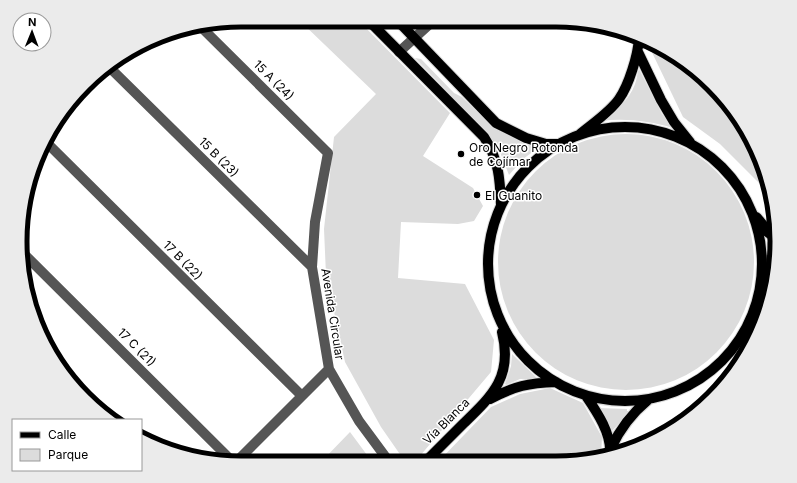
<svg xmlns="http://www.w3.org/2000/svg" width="797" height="483" font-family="Inter,sans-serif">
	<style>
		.green { fill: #dcdcdc }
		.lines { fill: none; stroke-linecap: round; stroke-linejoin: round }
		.major-casing { stroke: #dbdbdb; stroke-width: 12 }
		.highway-casing { stroke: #dbdbdb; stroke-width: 14 }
		.minor { stroke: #555; stroke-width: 10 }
		.major { stroke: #000; stroke-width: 10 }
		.highway { stroke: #000; stroke-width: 12 }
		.poi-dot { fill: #000; stroke: #fff; stroke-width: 1.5 }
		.labels { text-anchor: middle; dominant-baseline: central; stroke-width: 3; stroke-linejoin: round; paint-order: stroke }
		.street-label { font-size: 12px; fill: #000; stroke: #fff }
		.poi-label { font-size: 12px; fill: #000; stroke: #fff; text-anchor: start }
		.rim { fill: none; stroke: #000; stroke-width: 5 }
	</style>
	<rect width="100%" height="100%" fill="#fff"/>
	<path class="green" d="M 299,20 L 358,20 L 450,113 L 423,156 L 473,188 L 483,206 L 474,221 L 458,224 L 401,222 L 398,278 L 465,284 L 494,340 L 491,372 L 414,463 L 406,463 L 381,427 L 345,362 L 326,275 L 324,229 L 334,137 L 376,94 Z
		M 647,42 L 679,57 L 740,119 L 773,199 L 773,206 L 764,188 L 720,144 L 683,117 Z
		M 415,58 L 421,59 L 454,93 L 462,97 L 489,123 L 518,140 L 538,148 L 523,159 L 509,175 L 500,152 L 488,134 Z
		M 639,69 L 662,114 L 673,128 C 649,121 626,118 600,121 C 615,111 629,101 635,84 C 637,79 637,73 639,69 Z
		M498 262a128 128 0 1 1 256 0a128 128 0 1 1-256 0Z
		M 767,242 L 773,246 L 773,282 L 769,284 L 769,259 Z
		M 512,354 L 535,376 L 537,379 L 520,379 L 506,385 L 505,384 L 511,366 Z
		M 550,388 L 583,403 L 602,437 L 601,456 L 570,463 L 437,463 L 491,407 L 520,394 Z
		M 598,408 L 627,409 L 627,411 L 630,411 L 612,431 Z
		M 350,432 L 373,463 L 320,463 Z"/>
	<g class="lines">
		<defs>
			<path id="major" d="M 368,20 L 484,137 C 499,160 500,179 501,205
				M 397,20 L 496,123 L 526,138 L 546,144 L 561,144
				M 638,52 L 661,100 L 674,122 L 690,142
				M488 264a137 137 0 1 1 274 0a137 137 0 1 1-274 0Z
				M 580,134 C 592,124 610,112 619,99 C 629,85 638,55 639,38
				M 586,396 C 597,412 612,434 610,455
				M 490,399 C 515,386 528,383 556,382
				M 611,448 C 620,429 631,414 648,400
				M 424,463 C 438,449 451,436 464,423 C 493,395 513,376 502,332"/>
			<path id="highway" d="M 756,218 L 765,229 L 773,235
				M 756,309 L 770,292"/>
		</defs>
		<use href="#major" class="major-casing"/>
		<use href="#highway" class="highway-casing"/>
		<path class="minor" d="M 201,27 L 328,153 L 315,222 L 312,267 L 329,369 L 359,421 L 390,463
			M 399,52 L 434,20
			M 107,65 L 312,267
			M 46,142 L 302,396
			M 21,251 L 234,463
			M 235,463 L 329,369"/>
		<use href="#major" class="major"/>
		<use href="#highway" class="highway"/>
	</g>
	<g class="poi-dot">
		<circle cx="461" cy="154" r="4"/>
		<circle cx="477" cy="195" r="4"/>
	</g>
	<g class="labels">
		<g class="street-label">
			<text transform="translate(274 80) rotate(45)">15 A (24)</text>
			<text transform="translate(219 157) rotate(45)">15 B (23)</text>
			<text transform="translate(183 260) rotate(45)">17 B (22)</text>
			<text transform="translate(333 314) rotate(81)">Avenida Circular</text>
			<text transform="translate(137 347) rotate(45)">17 C (21)</text>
			<text transform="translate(446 421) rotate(-45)">Vía Blanca</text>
		</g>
		<g class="poi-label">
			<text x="469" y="147">Oro Negro Rotonda<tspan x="469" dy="14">de Cojímar</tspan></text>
			<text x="485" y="195">El Guanito</text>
		</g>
	</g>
	<path d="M0 0H797V483H0ZM241 27H556A214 214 0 0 1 770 241V242A214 214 0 0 1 556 456H241A214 214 0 0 1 27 242V241A214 214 0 0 1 241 27Z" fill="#ebebeb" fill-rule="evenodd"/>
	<path class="rim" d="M241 27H556A214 214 0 0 1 770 241V242A214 214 0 0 1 556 456H241A214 214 0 0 1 27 242V241A214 214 0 0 1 241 27Z"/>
	<rect x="12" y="419" width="130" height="52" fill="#ffffff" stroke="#999999"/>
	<rect x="20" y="432" width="20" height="6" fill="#000000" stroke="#999999"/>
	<text x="48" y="439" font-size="12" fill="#000000">Calle</text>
	<rect x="20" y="449" width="20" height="12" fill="#dcdcdc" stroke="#999999"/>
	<text x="48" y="459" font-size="12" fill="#000000">Parque</text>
	<g transform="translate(32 32) rotate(1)"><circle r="19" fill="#ffffff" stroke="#999999"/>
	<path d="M0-3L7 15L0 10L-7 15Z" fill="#000000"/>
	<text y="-6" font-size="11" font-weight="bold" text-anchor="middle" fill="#000000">N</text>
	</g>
</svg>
